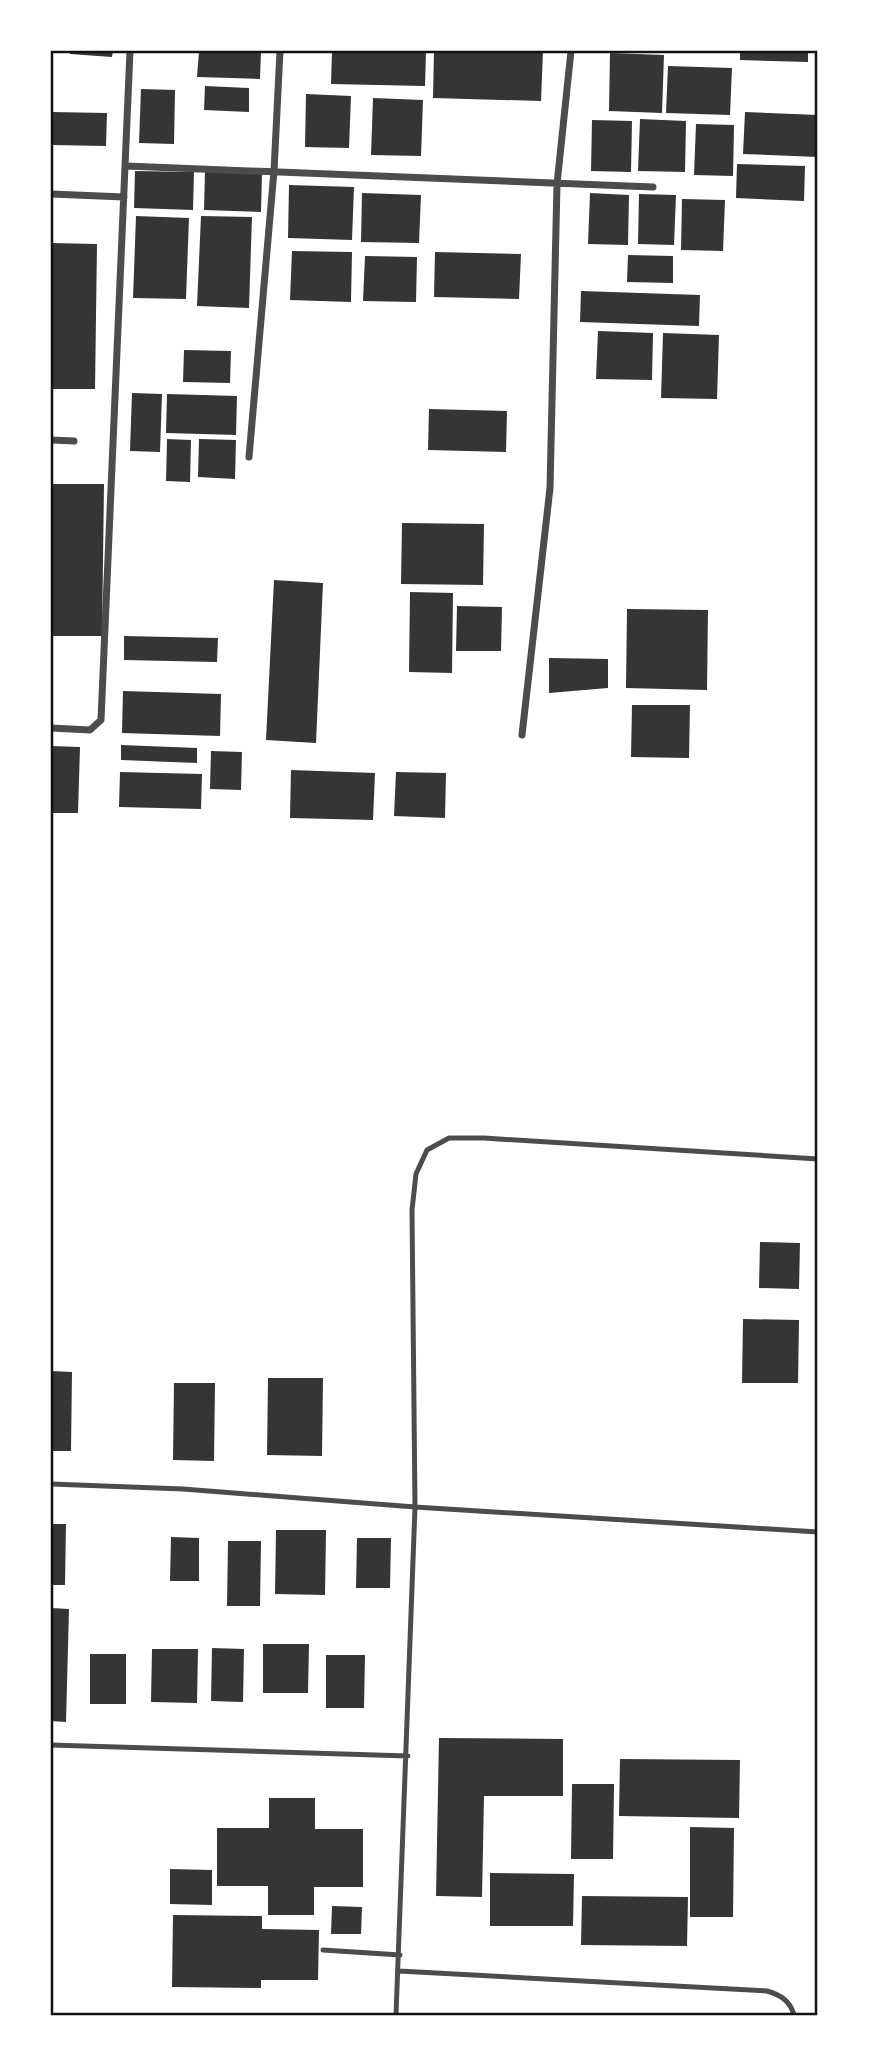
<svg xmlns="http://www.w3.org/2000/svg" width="869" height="2066" font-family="Lato,sans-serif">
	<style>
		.building { fill: #353535 }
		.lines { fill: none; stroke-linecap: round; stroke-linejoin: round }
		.service { stroke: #4c4c4c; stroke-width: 5 }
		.minor { stroke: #4c4c4c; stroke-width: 7 }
		.neatline { fill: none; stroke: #111; stroke-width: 2.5 }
	</style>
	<rect width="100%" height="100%" fill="#fff"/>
	<path class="building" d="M 71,51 L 113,51 L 112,57 L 70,54 Z
		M 199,51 L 261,51 L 260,79 L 197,77 Z
		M 332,51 L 426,51 L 425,86 L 331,84 Z
		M 434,51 L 543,51 L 541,101 L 433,98 Z
		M 740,51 L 808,51 L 808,62 L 740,60 Z
		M 610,53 L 664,55 L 662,113 L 609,111 Z
		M 668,66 L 732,68 L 730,115 L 666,113 Z
		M 205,86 L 249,88 L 249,112 L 204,110 Z
		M 141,89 L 175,90 L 174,144 L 139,143 Z
		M 306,94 L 351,96 L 349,148 L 305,147 Z
		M 373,98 L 423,100 L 421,156 L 371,155 Z
		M 51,112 L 107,113 L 106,146 L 51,145 Z
		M 745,112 L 818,115 L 818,157 L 743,154 Z
		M 640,119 L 686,121 L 685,172 L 638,171 Z
		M 592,120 L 632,121 L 631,172 L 591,171 Z
		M 696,124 L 734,125 L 733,176 L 694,175 Z
		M 737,164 L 805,166 L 804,201 L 736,198 Z
		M 135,171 L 194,172 L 193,210 L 134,208 Z
		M 205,171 L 262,173 L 261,212 L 204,210 Z
		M 289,185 L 354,187 L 352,240 L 288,238 Z
		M 362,193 L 421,195 L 419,243 L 361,242 Z
		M 590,193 L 629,195 L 628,245 L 588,244 Z
		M 639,194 L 676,195 L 674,245 L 638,244 Z
		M 682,199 L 725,200 L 723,251 L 681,250 Z
		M 136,216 L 189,218 L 186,299 L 133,298 Z
		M 201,216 L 252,217 L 249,308 L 197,306 Z
		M 51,243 L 97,244 L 95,389 L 51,389 Z
		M 292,251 L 352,252 L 351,302 L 290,300 Z
		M 435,252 L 521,254 L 519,299 L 434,297 Z
		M 628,255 L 673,256 L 673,283 L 627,282 Z
		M 365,256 L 417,257 L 416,302 L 363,301 Z
		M 581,291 L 700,295 L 699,326 L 580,322 Z
		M 598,331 L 653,333 L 652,380 L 596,379 Z
		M 663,333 L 719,335 L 717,399 L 661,398 Z
		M 184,350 L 231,351 L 230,383 L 183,382 Z
		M 132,393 L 162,394 L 160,452 L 130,451 Z
		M 167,394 L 237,396 L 236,435 L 166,433 Z
		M 429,409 L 507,411 L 506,452 L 428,450 Z
		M 167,439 L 191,440 L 190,482 L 166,481 Z
		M 199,439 L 236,440 L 235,479 L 198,477 Z
		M 51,484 L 104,484 L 102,636 L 51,636 Z
		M 402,523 L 484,524 L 483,585 L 401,584 Z
		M 274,580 L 323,583 L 316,743 L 266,740 Z
		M 410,592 L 453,593 L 452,673 L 409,672 Z
		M 457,606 L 502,607 L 501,651 L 456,651 Z
		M 627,609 L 708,610 L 707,690 L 626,688 Z
		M 124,636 L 218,638 L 217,662 L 124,660 Z
		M 549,658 L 608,659 L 608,688 L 549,693 Z
		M 123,691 L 221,694 L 220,736 L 122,733 Z
		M 632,705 L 690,705 L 689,758 L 631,757 Z
		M 121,745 L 197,748 L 197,763 L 121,760 Z
		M 51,746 L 80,747 L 78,813 L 51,813 Z
		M 211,751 L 242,752 L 241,790 L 210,789 Z
		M 291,770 L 375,773 L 373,820 L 290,818 Z
		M 120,772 L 202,774 L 201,809 L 119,807 Z
		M 396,772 L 446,773 L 445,818 L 394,816 Z
		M 760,1242 L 800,1243 L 799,1289 L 759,1288 Z
		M 743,1319 L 799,1320 L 798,1383 L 742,1383 Z
		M 51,1371 L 72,1372 L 71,1451 L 51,1451 Z
		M 268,1378 L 323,1378 L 322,1456 L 267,1455 Z
		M 174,1383 L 215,1383 L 214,1461 L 173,1460 Z
		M 51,1524 L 66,1524 L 65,1585 L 51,1585 Z
		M 276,1530 L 326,1530 L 325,1595 L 275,1594 Z
		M 171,1537 L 199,1538 L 199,1581 L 170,1581 Z
		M 357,1538 L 391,1538 L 390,1588 L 356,1588 Z
		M 228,1541 L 261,1541 L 260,1606 L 227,1606 Z
		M 51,1608 L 69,1609 L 66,1722 L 51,1721 Z
		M 263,1644 L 309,1644 L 308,1693 L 263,1693 Z
		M 212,1648 L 244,1649 L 243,1702 L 211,1701 Z
		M 152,1649 L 198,1649 L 197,1703 L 151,1702 Z
		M 90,1654 L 126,1654 L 126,1704 L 90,1704 Z
		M 326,1655 L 365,1655 L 364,1708 L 326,1708 Z
		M 439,1738 L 563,1739 L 563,1796 L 484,1796 L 482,1897 L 436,1896 Z
		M 620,1759 L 740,1760 L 739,1818 L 619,1816 Z
		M 572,1784 L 614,1784 L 613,1859 L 571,1859 Z
		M 269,1798 L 315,1798 L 315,1829 L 363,1829 L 363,1887 L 314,1887 L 314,1915 L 268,1915 L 268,1886 L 217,1886 L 217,1828 L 269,1828 Z
		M 690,1827 L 734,1828 L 733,1917 L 690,1917 Z
		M 170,1869 L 212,1870 L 212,1905 L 170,1904 Z
		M 490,1873 L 574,1874 L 573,1926 L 490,1926 Z
		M 582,1896 L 688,1897 L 687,1946 L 581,1945 Z
		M 332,1906 L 362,1907 L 361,1934 L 331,1934 Z
		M 173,1915 L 262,1916 L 262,1929 L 319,1930 L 318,1980 L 261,1980 L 261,1988 L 172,1987 Z"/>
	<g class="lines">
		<path class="service" d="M 51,1484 L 183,1489 L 415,1507 L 818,1532
			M 51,1745 L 408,1756
			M 323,1950 L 400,1955
			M 399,1971 L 767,1991 C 781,1995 790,2001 794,2015
			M 396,2015 L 415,1507 L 412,1210 L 416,1174 L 427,1150 L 449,1138 L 484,1138 L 818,1159"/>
		<path class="minor" d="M 126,166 L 653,187
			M 51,194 L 124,197
			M 51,440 L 74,441
			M 249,457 L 274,171 L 280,51
			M 51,728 L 90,730 L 101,720 L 130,51
			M 522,735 L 550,488 L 557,184 L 571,51"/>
	</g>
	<rect width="869" height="2066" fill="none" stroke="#ffffff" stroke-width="105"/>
	<rect x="52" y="52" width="764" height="1962" class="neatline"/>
</svg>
